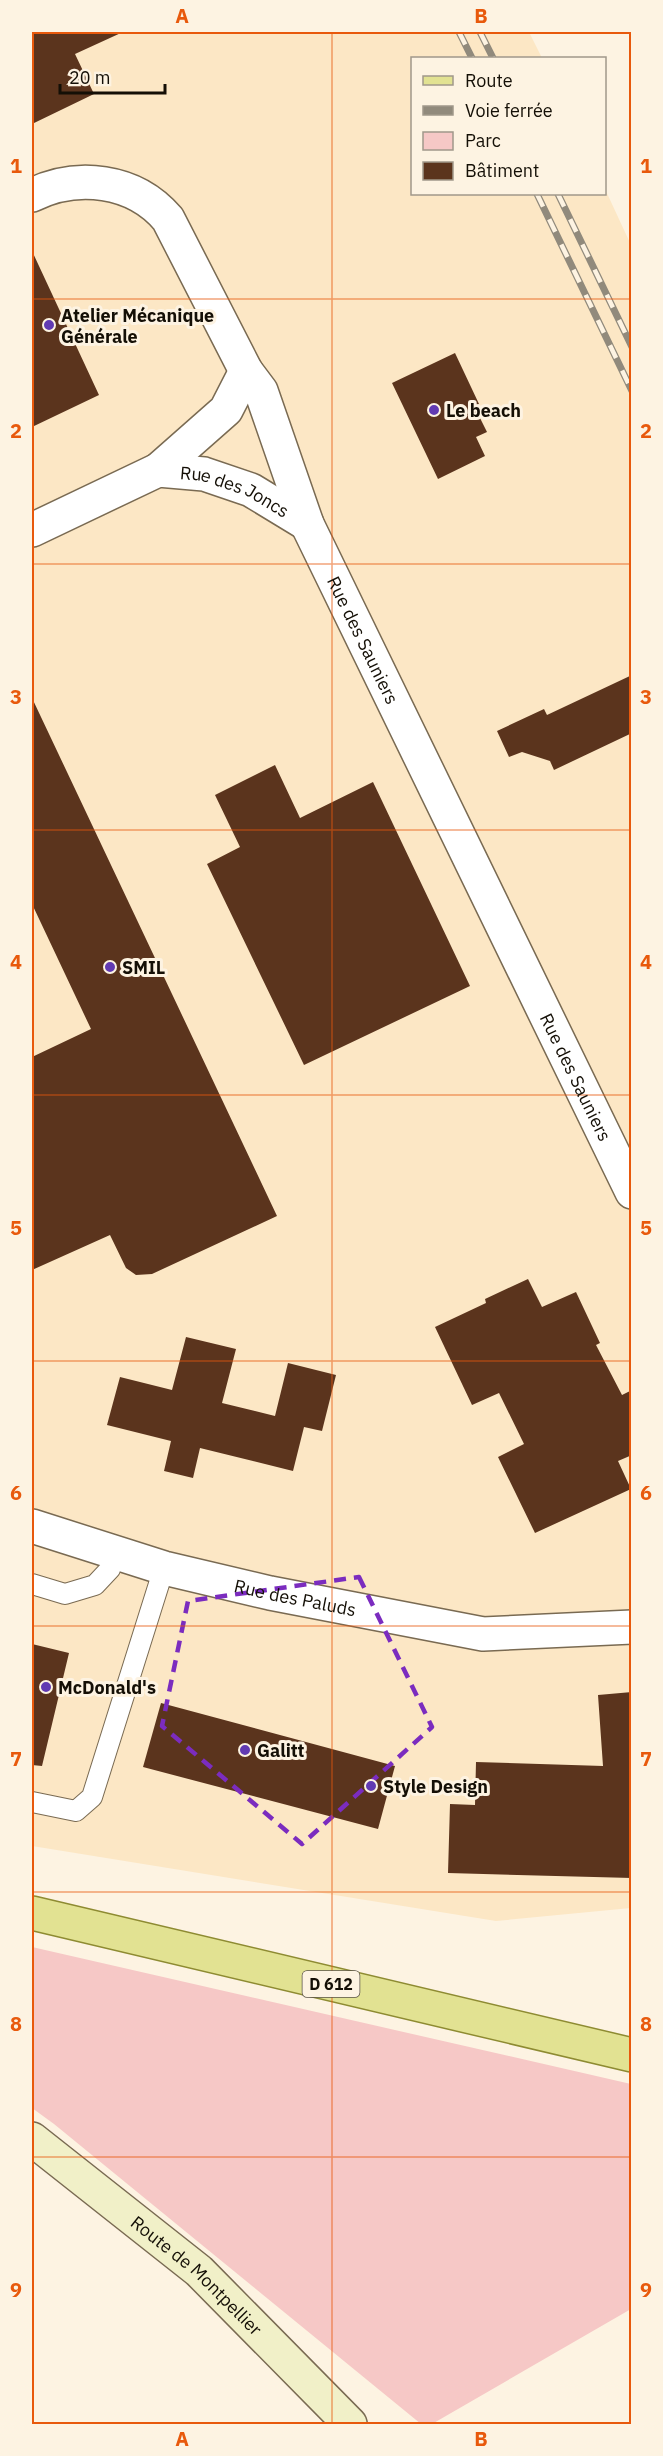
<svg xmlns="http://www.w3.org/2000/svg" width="663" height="2456" font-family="'IBM Plex Sans',sans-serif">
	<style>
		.built { fill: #fce7c5 }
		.green { fill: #f6c8c6 }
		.building { fill: #5b341d }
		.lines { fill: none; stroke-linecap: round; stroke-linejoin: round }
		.service-casing { stroke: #796a52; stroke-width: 22 }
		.minor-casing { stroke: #796a52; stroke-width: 36 }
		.secondary-casing { stroke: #796a52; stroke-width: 36 }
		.primary-casing { stroke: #8e8b32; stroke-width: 36 }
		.service { stroke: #fff; stroke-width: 20 }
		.minor { stroke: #fff; stroke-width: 33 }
		.secondary { stroke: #f1f0c8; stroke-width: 33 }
		.primary { stroke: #e2e292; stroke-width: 33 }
		.rail-casing { stroke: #918a7c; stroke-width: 7 }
		.rail { stroke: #fdf3e2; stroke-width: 4.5; stroke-dasharray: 14; stroke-linecap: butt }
		.marked { fill: none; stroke: #7b2cbf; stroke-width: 4.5; stroke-dasharray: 12 8; stroke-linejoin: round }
		.grid { fill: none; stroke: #e8590c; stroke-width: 1.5; stroke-opacity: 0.55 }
		.poi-dot { fill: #613ab2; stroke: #fdf3e2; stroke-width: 2 }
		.labels { text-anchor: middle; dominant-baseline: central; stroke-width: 6; stroke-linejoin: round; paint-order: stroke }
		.shield { fill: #fdf3e2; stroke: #5a5348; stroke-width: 1.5 }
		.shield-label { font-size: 16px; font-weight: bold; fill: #140f06 }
		.poi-label { font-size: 18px; font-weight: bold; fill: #140f06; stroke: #fdf3e2; text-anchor: start }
		.street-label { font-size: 18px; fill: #140f06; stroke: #fdf3e2 }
		.neatline { fill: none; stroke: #e8590c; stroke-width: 2 }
		.grid-label { font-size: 20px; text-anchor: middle; font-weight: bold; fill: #e8590c }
	</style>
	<rect width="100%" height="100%" fill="#fdf3e2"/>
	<path class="built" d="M 32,32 L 529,32 L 542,58 L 412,58 L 412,194 L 604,194 L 605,189 L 631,245 L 631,1908 L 496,1921 L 32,1846 Z"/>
	<path class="green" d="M 32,1947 L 631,2084 L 631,2309 L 432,2424 L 421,2424 L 54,2124 L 32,2108 Z"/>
	<path class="building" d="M 32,32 L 123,32 L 75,54 L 94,94 L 32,124 Z
		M 32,251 L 99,395 L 32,427 Z
		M 455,353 L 479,404 L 474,406 L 487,432 L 476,437 L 485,456 L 438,479 L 392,383 Z
		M 632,675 L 632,733 L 554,770 L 550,761 L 522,752 L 509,757 L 497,731 L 544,709 L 547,715 Z
		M 32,698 L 277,1216 L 152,1274 L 136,1275 L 126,1268 L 110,1235 L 32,1270 L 32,1057 L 91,1029 L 32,904 Z
		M 275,765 L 300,818 L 373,782 L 470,986 L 304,1065 L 207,864 L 240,847 L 215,795 Z
		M 528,1279 L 542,1307 L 576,1292 L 600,1343 L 596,1345 L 622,1395 L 632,1390 L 632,1455 L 618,1461 L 631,1489 L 535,1533 L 498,1457 L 524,1444 L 499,1393 L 472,1405 L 435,1327 L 486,1303 L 485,1299 Z
		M 186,1337 L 236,1349 L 222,1403 L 275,1416 L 288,1363 L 336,1375 L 322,1431 L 304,1427 L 293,1471 L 200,1448 L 193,1478 L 164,1471 L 171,1441 L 107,1425 L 120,1377 L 172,1390 Z
		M 32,1644 L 69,1653 L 42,1766 L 32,1765 Z
		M 632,1692 L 632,1878 L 448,1873 L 450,1804 L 475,1805 L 476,1762 L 603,1766 L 598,1695 Z
		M 161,1703 L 395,1766 L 378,1829 L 143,1767 Z"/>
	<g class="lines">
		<defs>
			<path id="service" d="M 32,1584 L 65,1594 L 95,1585 L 110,1569 L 115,1553
				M 32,1802 L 76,1811 L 92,1797 L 164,1568"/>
			<g id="minor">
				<path id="s1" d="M 32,195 C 77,173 134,179 168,219 L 246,371 L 261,391 L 307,524 L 632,1192"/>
				<path d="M 158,470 L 226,410 L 246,371"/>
				<path id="s2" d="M 32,530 L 158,470 L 204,474 L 251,490 L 307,524"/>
				<path id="s3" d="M 32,1526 L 164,1568 L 270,1593 L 483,1634 L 632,1627"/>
			</g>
			<g id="secondary">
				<path id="s4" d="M 32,2139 L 199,2271 L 350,2424"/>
			</g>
			<path id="primary" d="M 32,1913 L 632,2055"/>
		</defs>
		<use href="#service" class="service-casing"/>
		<use href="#minor" class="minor-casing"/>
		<use href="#secondary" class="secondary-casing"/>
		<use href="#primary" class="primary-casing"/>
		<use href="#service" class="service"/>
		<use href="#minor" class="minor"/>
		<use href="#secondary" class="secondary"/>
		<use href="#primary" class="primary"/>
		<defs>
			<path id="rail" d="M 459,32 L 472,58
				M 480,32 L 493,58
				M 537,194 L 632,391
				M 558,194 L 632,347"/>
		</defs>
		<use href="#rail" class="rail-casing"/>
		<use href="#rail" class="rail"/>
	</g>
	<path class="marked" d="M 359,1577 L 432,1727 L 302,1844 L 162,1726 L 188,1601 Z"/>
	<path class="grid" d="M 332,32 L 332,2424M 32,299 L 632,299M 32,564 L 632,564M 32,830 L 632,830M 32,1095 L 632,1095M 32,1361 L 632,1361M 32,1626 L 632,1626M 32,1892 L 632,1892M 32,2157 L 632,2157"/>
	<g class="poi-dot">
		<circle cx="49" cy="325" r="6"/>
		<circle cx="434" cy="410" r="6"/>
		<circle cx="110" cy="967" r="6"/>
		<circle cx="46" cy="1687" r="6"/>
		<circle cx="245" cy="1750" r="6"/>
		<circle cx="371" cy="1786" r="6"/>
	</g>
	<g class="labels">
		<rect class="shield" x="302.5" y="1971" width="57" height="26" rx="4.5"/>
		<g class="shield-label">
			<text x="331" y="1984">D 612</text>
		</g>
		<g class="poi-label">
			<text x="61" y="315">Atelier Mécanique<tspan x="61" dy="21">Générale</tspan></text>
			<text x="446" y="410">Le beach</text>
			<text x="122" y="967">SMIL</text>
			<text x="58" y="1687">McDonald's</text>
			<text x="257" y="1750">Galitt</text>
			<text x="383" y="1786">Style Design</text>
		</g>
		<g class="street-label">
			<text stroke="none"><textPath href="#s2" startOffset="220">Rue des Joncs</textPath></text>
			<text stroke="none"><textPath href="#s1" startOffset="614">Rue des Sauniers</textPath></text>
			<text stroke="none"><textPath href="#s1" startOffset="1100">Rue des Sauniers</textPath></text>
			<text stroke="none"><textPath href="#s3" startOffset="273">Rue des Paluds</textPath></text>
			<text stroke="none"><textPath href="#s4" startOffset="214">Route de Montpellier</textPath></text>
		</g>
	</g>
	<rect width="663" height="2456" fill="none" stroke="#fdf3e2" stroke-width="66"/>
	<rect x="411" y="57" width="195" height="138" fill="#fdf3e2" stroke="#a0988a" stroke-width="1.5"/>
	<rect x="423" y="76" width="30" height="9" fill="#e2e292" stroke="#a0988a" stroke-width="1.5"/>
	<text x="465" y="87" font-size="18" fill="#140f06">Route</text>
	<rect x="423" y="106" width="30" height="9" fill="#918a7c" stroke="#a0988a" stroke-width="1.5"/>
	<text x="465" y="117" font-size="18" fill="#140f06">Voie ferrée</text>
	<rect x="423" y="132" width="30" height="18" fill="#f6c8c6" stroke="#a0988a" stroke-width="1.5"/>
	<text x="465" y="147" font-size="18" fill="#140f06">Parc</text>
	<rect x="423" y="162" width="30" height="18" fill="#5b341d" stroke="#a0988a" stroke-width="1.5"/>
	<text x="465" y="177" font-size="18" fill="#140f06">Bâtiment</text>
	<path d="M60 84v9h105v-9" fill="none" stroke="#140f06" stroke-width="3"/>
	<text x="69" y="84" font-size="18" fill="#140f06" stroke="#fdf3e2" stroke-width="4.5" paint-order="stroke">20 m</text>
	<rect x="33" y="33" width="597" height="2390" class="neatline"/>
	<g class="grid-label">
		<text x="182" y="23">A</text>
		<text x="481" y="23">B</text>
		<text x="16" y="173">1</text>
		<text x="646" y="173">1</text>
		<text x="16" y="438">2</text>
		<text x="646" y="438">2</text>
		<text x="16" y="704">3</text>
		<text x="646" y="704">3</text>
		<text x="16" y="969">4</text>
		<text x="646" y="969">4</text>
		<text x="16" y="1235">5</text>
		<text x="646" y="1235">5</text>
		<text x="16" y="1500">6</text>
		<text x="646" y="1500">6</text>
		<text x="16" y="1766">7</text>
		<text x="646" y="1766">7</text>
		<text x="16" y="2031">8</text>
		<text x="646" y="2031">8</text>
		<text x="16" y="2297">9</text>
		<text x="646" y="2297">9</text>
		<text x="182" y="2446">A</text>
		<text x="481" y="2446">B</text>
	</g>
</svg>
